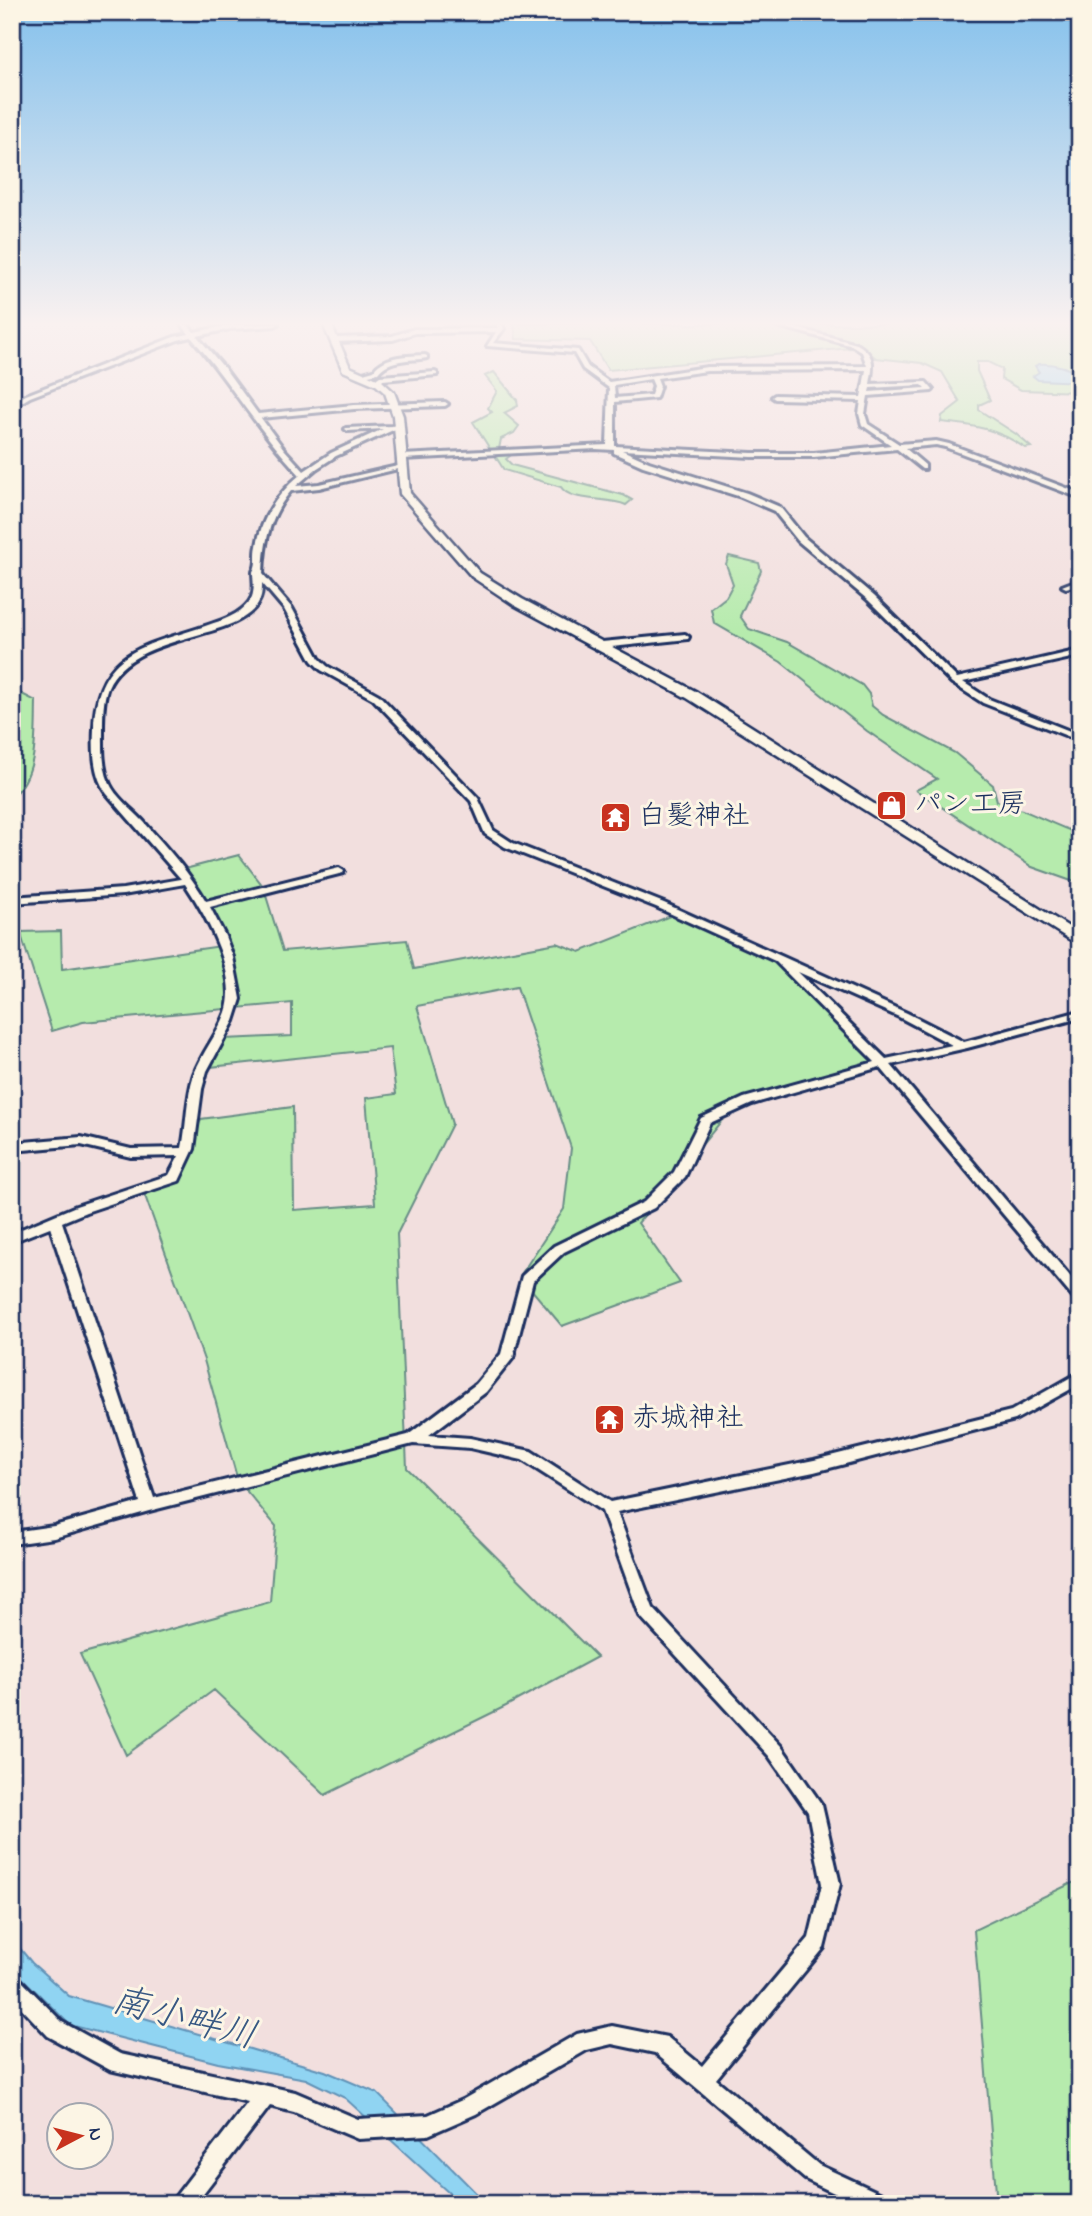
<svg xmlns="http://www.w3.org/2000/svg" width="1092" height="2216" font-family="'Indie Flower','Klee One',sans-serif">
	<style>
		.green { fill: #b6ebad; stroke: #688d86; stroke-width: 2 }
		.water { fill: #90d4f2; stroke: #6192b7; stroke-width: 2 }
		.lines { fill: none; stroke-linecap: round; stroke-linejoin: round }
		.street-casing { stroke: #1b2f5e; stroke-width: 6 }
		.secondary-casing { stroke: #1b2f5e; stroke-width: 5 }
		.street { fill: #fcf5e5; fill-rule: evenodd }
		.secondary { fill: #fcf5e5; fill-rule: evenodd }
		.labels { text-anchor: middle; dominant-baseline: central; stroke-width: 6; stroke-linejoin: round; paint-order: stroke }
		.poi-label { font-size: 28px; fill: #1b2f5e; stroke: #fcf5e5; text-anchor: start }
		.near-water-label { font-size: 37px; font-style: italic; fill: #385883; stroke: #fcf5e5 }
	</style>
	<rect width="100%" height="100%" fill="#f2dfde"/>
	<filter id="ink" filterUnits="userSpaceOnUse"><feTurbulence type="fractalNoise" baseFrequency=".0143" numOctaves="2"/><feDisplacementMap in="SourceGraphic" scale="14" xChannelSelector="R" yChannelSelector="G"/><feConvolveMatrix kernelMatrix="1 2 1 2 8 2 1 2 1" color-interpolation-filters="sRGB"/></filter>
	<g filter="url(#ink)">
		<path class="green" d="M 514,324 L 1080,324 L 1080,392 L 1021,390 L 1001,379 L 1002,369 L 988,362 L 977,362 L 977,371 L 990,400 L 979,405 L 979,410 L 1016,434 L 1031,447 L 1025,448 C 998,429 974,425 941,422 L 942,416 L 960,402 L 942,372 L 922,363 L 876,358 L 863,347 L 608,370 L 590,341 L 516,339 Z
			M 494,372 L 517,400 L 518,406 L 504,413 L 519,426 L 514,433 L 501,439 L 499,449 L 490,449 L 473,422 L 492,412 L 488,408 L 497,391 L 485,376 Z
			M 507,453 L 510,456 L 506,459 L 512,465 L 623,495 L 632,500 L 626,505 C 609,497 569,502 561,487 L 504,470 L 494,454 Z
			M 729,556 L 759,563 L 761,571 L 740,616 L 749,629 L 787,642 L 862,685 L 869,694 L 872,706 L 883,715 L 955,753 L 993,785 L 997,801 C 1027,809 1051,825 1080,834 L 1080,884 L 1032,867 L 916,790 L 937,779 L 867,731 L 781,662 L 714,623 L 711,609 L 726,597 L 733,584 L 726,564 Z
			M 12,689 L 36,701 C 35,733 39,774 12,797 Z
			M 239,855 L 263,886 L 283,951 L 407,940 L 414,969 L 557,943 L 580,952 L 675,914 L 775,961 L 877,1063 L 731,1109 L 638,1223 L 680,1283 L 562,1326 L 520,1276 L 564,1209 L 571,1148 L 517,987 L 417,1006 L 452,1124 L 397,1234 L 407,1468 L 597,1657 L 506,1706 L 325,1795 L 214,1690 L 126,1755 L 80,1654 L 270,1602 L 276,1526 L 238,1481 L 204,1360 L 144,1193 L 179,1178 L 201,1119 L 293,1107 L 294,1210 L 375,1204 L 366,1098 L 396,1094 L 390,1048 L 210,1067 L 224,1039 L 292,1036 L 292,1003 L 83,1022 L 52,1031 L 20,932 L 61,931 L 62,969 L 228,945 L 185,869 Z
			M 1080,1882 L 1080,2204 L 997,2204 L 974,1930 L 1072,1883 Z"/>
		<path class="water" d="M 1039,364 C 1054,363 1067,367 1080,375 L 1080,382 L 1038,380 L 1033,376 L 1039,372 L 1035,366 Z
			M 12,1939 L 32,1963 L 69,1996 L 325,2071 L 377,2093 L 487,2204 L 461,2204 L 345,2098 L 306,2079 L 218,2063 L 70,2025 L 12,1968 Z"/>
		<g class="lines">
			<defs>
				<path id="street" d="M 181,324 L 187,324 L 194,332 L 230,325 L 278,324 L 275,326 L 230,329 L 197,336 L 225,369 L 258,414 L 354,405 L 445,402 L 448,404 L 445,406 L 354,409 L 261,418 L 284,449 L 304,471 L 331,453 L 383,429 L 348,431 L 345,429 L 346,428 L 392,426 L 399,424 L 402,426 L 336,456 L 316,469 L 296,486 L 319,484 L 402,465 L 406,467 L 319,488 L 291,491 C 270,515 264,542 263,574 L 292,608 L 319,658 L 327,666 L 379,695 L 478,798 L 493,830 L 513,843 L 664,903 L 907,1013 L 964,1042 L 1080,1011 L 1080,1018 L 967,1048 L 891,1065 L 1080,1288 L 1080,1302 L 1075,1300 L 880,1067 L 752,1104 L 710,1123 L 685,1177 L 654,1208 L 564,1252 L 533,1281 L 513,1358 L 486,1392 L 429,1435 L 470,1438 L 531,1451 L 610,1502 L 814,1460 L 1011,1411 L 1080,1372 L 1080,1384 L 1015,1420 L 814,1472 L 617,1512 L 653,1608 L 781,1746 L 822,1805 L 840,1884 L 824,1948 L 716,2079 L 819,2165 L 888,2197 L 891,2204 L 857,2204 L 805,2179 L 655,2053 L 612,2044 L 587,2050 L 476,2114 L 428,2135 L 358,2139 L 294,2112 L 270,2106 L 195,2204 L 172,2204 L 175,2197 L 248,2102 L 110,2070 L 48,2036 L 12,1998 L 12,1975 L 19,1978 L 62,2022 L 120,2054 L 295,2092 L 358,2119 L 428,2115 L 462,2100 L 577,2034 L 612,2026 L 667,2037 L 702,2066 L 809,1938 L 822,1884 L 808,1812 L 769,1756 L 640,1616 L 602,1511 L 522,1460 L 470,1448 L 413,1444 L 149,1511 L 54,1538 L 12,1544 L 12,1532 L 54,1526 L 140,1502 L 50,1227 L 12,1242 L 12,1233 L 76,1206 L 169,1175 L 179,1156 L 131,1157 L 81,1145 L 12,1151 L 12,1143 L 81,1137 L 131,1149 L 182,1148 C 187,1124 186,1098 194,1074 C 202,1052 218,1034 226,1012 C 239,975 206,915 185,884 L 123,895 L 12,903 L 12,897 L 123,889 L 181,879 L 107,794 C 93,775 93,751 94,728 C 96,649 147,646 208,625 C 223,620 239,615 249,602 C 256,593 253,581 253,572 C 253,570 255,569 255,567 C 257,561 255,553 257,546 C 261,518 278,493 300,475 C 259,432 229,381 191,337 L 178,340 L 30,397 L 12,408 L 12,403 L 26,395 L 174,337 L 189,334 ZM 262,583 L 284,609 L 312,661 L 321,670 L 373,699 L 471,801 L 485,834 L 505,847 L 656,907 L 775,961 L 875,1062 L 744,1098 L 701,1118 L 674,1172 L 644,1202 L 554,1246 L 522,1276 L 501,1354 L 476,1384 L 408,1435 L 154,1498 L 62,1222 L 86,1212 L 179,1181 L 194,1149 L 202,1089 L 207,1071 L 234,1021 L 241,999 L 233,957 L 225,936 L 210,907 L 343,873 L 344,871 L 339,868 L 206,901 C 189,872 166,847 144,822 C 133,810 115,797 109,782 C 102,766 103,746 103,729 C 103,716 103,699 108,687 C 135,629 243,643 260,599 C 262,594 262,588 262,583 ZM 798,972 L 899,1017 L 952,1045 L 886,1059 Z
					M 496,324 L 502,324 L 504,329 L 493,343 L 578,350 L 588,367 L 609,382 L 707,367 L 867,366 L 862,352 L 853,346 L 774,325 L 773,324 L 781,324 L 857,344 C 876,355 873,365 870,384 L 926,382 L 933,390 L 932,391 L 868,396 L 865,414 L 868,424 L 899,444 L 936,441 L 949,444 L 1080,493 L 1080,498 L 945,447 L 936,445 L 905,448 L 925,465 L 925,469 L 922,469 L 897,449 L 814,457 L 752,457 L 622,450 L 649,462 L 747,493 L 780,507 L 804,537 L 874,596 L 957,678 L 1080,650 L 1080,656 L 963,682 L 989,699 L 1080,735 L 1080,741 L 983,703 L 952,683 L 868,600 L 798,541 L 774,511 L 741,497 L 643,466 L 614,453 L 614,450 L 596,449 L 402,459 L 398,457 L 402,455 L 607,445 L 609,388 L 583,369 L 574,353 L 487,346 L 496,332 L 415,333 L 393,340 L 334,342 L 331,340 L 334,338 L 392,336 L 414,329 L 498,328 ZM 866,370 L 861,397 L 775,395 L 772,397 L 775,399 L 861,401 L 859,414 L 862,425 L 891,445 L 814,453 L 752,453 L 615,446 L 615,402 L 656,398 L 660,386 L 657,378 L 707,371 ZM 651,379 L 654,386 L 651,395 L 615,398 L 614,385 ZM 922,385 L 925,388 L 869,392 L 870,388 Z
					M 425,355 L 427,356 L 427,358 C 410,361 389,358 378,373 L 359,377 L 356,375 L 374,370 C 385,355 408,356 425,355 Z
					M 435,372 L 437,373 L 437,375 L 383,380 L 379,385 L 376,383 L 377,378 L 380,376 Z
					M 1080,579 L 1080,584 L 1066,588 L 1062,586 Z
					M 685,634 L 689,637 L 688,639 L 602,648 L 598,645 L 602,642 Z"/>
				<path id="secondary" d="M 323,324 L 331,324 L 350,367 L 382,381 L 394,392 L 403,416 L 410,493 L 480,573 L 522,599 L 697,692 L 1080,934 L 1080,946 L 687,698 L 514,605 L 472,577 L 400,494 L 393,416 L 385,393 L 376,385 L 343,371 Z"/>
			</defs>
			<use href="#street" class="street-casing"/>
			<use href="#secondary" class="secondary-casing"/>
			<use href="#street" class="street"/>
			<use href="#secondary" class="secondary"/>
		</g>
	</g>
	<linearGradient id="sky" x2="0" y2="1"><stop stop-color="#85c1ec"/><stop offset="0.51" stop-color="#f9f1f0"/><stop offset="1" stop-color="#f9f1f0" stop-opacity="0"/></linearGradient>
	<rect width="1092" height="634" fill="url(#sky)"/>
	<defs>
		<symbol id="shop-square" viewBox="-11 -11 22 22"><rect x="-9" y="-9" width="18" height="18" rx="4" fill="#c8321e" stroke="#fcf5e5"/><path d="M-5-2.5h2.3a2.7 3.5 0 0 1 5.4 0H5L5.5 6h-11ZM-1.5-2.5h3a1.5 2.3 0 0 0-3 0Z" fill="#fff"/></symbol>
		<symbol id="temple-square" viewBox="-11 -11 22 22"><rect x="-9" y="-9" width="18" height="18" rx="4" fill="#c8321e" stroke="#fcf5e5"/><path d="M0-6L5-2H3V0L6.5 2.5H4V6H1.5V3h-3V6H-4V2.5H-6.5L-3 0V-2H-5Z" fill="#fff"/></symbol>
	</defs>
	<g fill-rule="evenodd">
		<use href="#shop-square" x="874" y="788" width="35" height="35"/>
		<use href="#temple-square" x="598" y="800" width="35" height="35"/>
		<use href="#temple-square" x="592" y="1402" width="35" height="35"/>
	</g>
	<g class="labels">
		<g class="poi-label">
			<text x="914" y="805">パン工房</text>
			<text x="638" y="817">白髪神社</text>
			<text x="632" y="1419">赤城神社</text>
		</g>
		<g class="near-water-label">
			<text transform="translate(184 2020) rotate(15)">南小畔川</text>
		</g>
	</g>
	<rect width="1092" height="2216" fill="none" stroke="#fcf5e5" stroke-width="42"/>
	<rect x="21" y="21" width="1050" height="2174" fill="none" stroke="#1b2f5e" stroke-width="2.5" filter="url(#ink)"/>
	<g transform="translate(80 2136) rotate(83)"><circle r="33" fill="#fcf5e5" stroke="#a2a6af" stroke-width="2"/>
	<path d="M0-5L12 26L0 18L-12 26Z" fill="#c8321e"/>
	<text y="-10" font-size="19" font-weight="bold" text-anchor="middle" fill="#1b2f5e">N</text>
	</g>
</svg>
